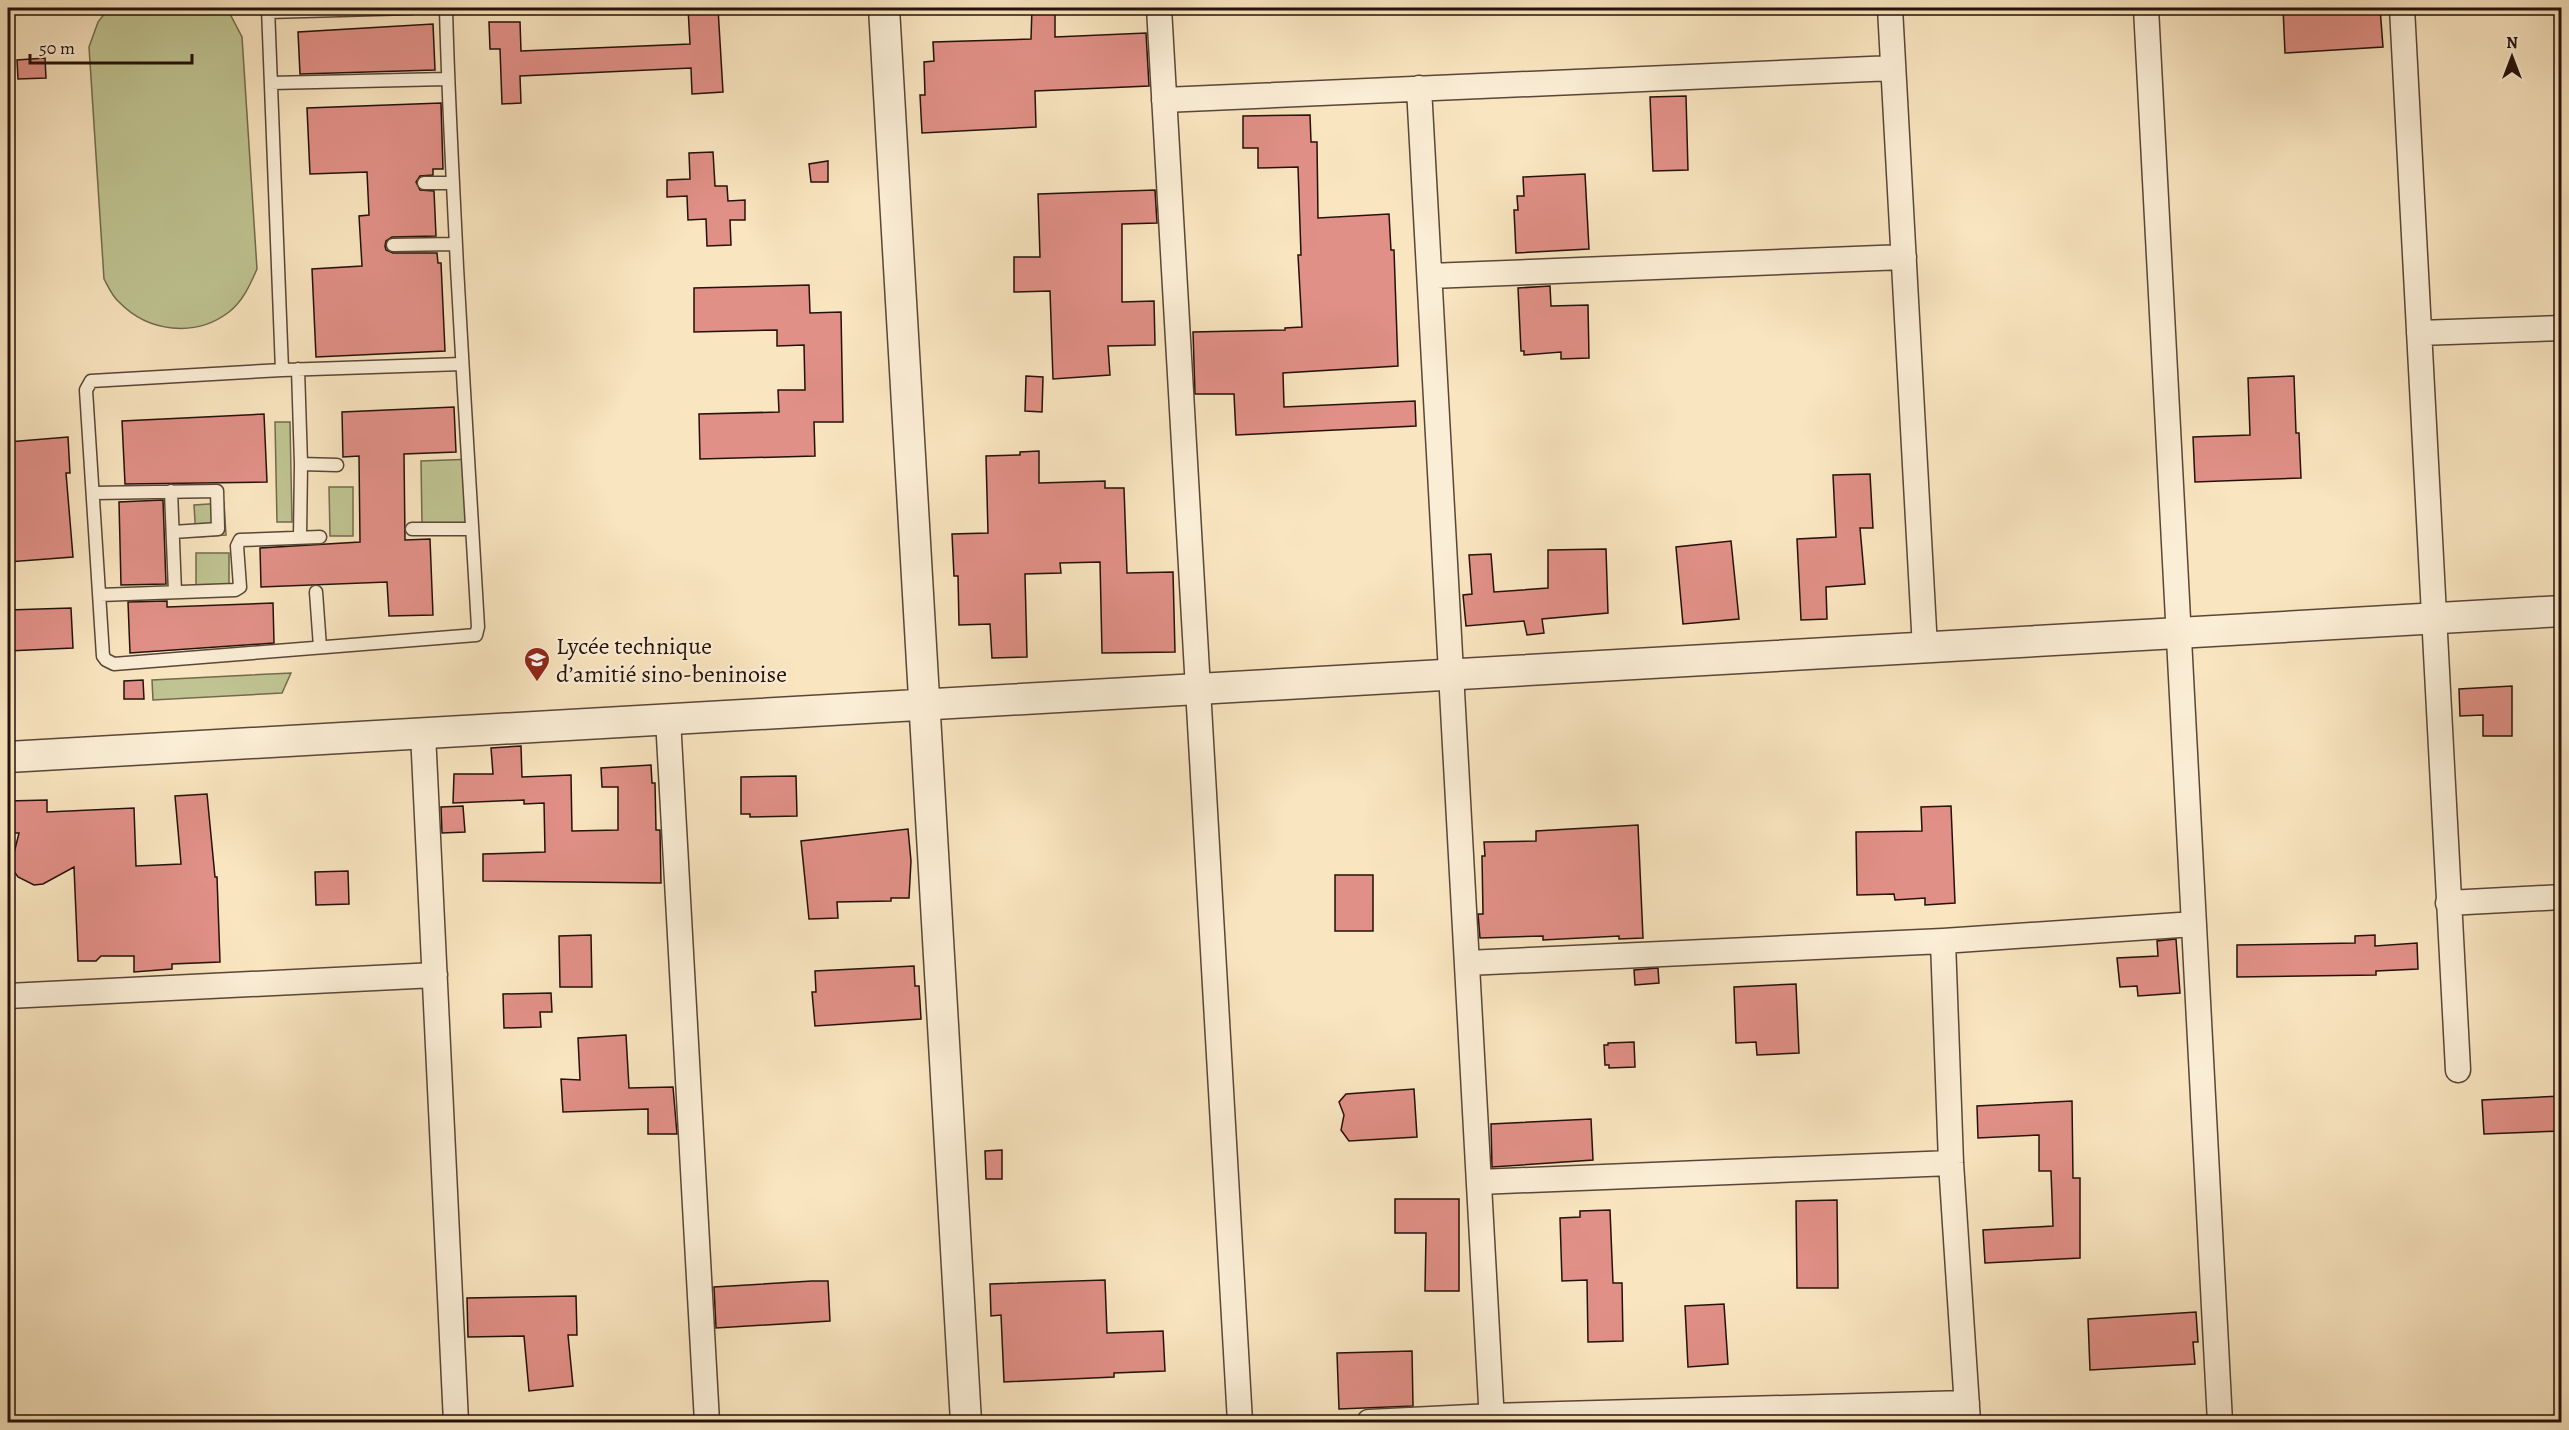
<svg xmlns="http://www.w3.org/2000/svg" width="2569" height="1430" font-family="Alegreya,serif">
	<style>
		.green { fill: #bfc492; stroke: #726a4e; stroke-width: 1.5 }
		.building { fill: #e19087; stroke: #241109; stroke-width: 1.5 }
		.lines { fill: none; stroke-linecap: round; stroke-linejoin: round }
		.service-casing { stroke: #594637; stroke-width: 15 }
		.minor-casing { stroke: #594637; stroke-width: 27 }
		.tertiary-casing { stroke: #594637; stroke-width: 33 }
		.service { stroke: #fbeed6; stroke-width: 12 }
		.minor { stroke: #fbeed6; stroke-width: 24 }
		.tertiary { stroke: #fbeed6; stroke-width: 30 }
		.labels { text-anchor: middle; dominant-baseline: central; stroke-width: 4.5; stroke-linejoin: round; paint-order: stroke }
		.poi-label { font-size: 24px; fill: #241109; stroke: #fbeed6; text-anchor: start }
	</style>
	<rect width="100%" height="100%" fill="#f9e5c0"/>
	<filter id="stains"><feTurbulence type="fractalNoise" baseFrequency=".00333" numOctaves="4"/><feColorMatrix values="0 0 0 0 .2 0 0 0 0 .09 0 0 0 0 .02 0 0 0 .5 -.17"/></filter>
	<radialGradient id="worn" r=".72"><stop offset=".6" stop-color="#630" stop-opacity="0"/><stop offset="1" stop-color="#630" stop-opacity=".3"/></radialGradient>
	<path class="green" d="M 109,8 L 224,8 L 230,14 L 242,37 L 257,269 C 250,285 243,301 229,312 C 195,338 148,332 119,302 C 112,296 108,286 104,279 L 89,47 L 98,22 Z
		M 275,422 L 290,422 L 292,522 L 277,522 Z
		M 474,459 L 476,523 L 422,525 L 421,461 Z
		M 329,487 L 353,487 L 353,536 L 330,536 Z
		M 224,503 L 226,535 L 196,537 L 194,505 Z
		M 196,553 L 229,553 L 229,588 L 196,588 Z
		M 291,673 L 282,693 L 153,700 L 152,680 Z"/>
	<path class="building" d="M 688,8 L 718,8 L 723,92 L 692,94 L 691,68 L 520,76 L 521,103 L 502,104 L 500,49 L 490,49 L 489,22 L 520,22 L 521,51 L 690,44 Z
		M 1032,8 L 1055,8 L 1055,37 L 1146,33 L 1149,86 L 1035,91 L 1036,127 L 922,133 L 920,95 L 925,95 L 924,62 L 934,61 L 933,42 L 1031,39 Z
		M 2283,8 L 2380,8 L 2383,47 L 2285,53 Z
		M 433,24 L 435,70 L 300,74 L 298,32 Z
		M 45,58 L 46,78 L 18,79 L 17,60 Z
		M 1686,96 L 1688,170 L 1653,171 L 1650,97 Z
		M 441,103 L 443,169 L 433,169 L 433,175 L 420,176 L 416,182 L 420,190 L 434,191 L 436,236 L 392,237 L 386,241 L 385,246 L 386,250 L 393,253 L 437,253 L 438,263 L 441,263 L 445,351 L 316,357 L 312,269 L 362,266 L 359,216 L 369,215 L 367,172 L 310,174 L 307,108 Z
		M 1310,115 L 1311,142 L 1317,142 L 1318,218 L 1389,214 L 1391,250 L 1394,250 L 1398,366 L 1283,373 L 1284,407 L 1415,401 L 1416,426 L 1236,435 L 1234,394 L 1195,394 L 1193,332 L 1285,330 L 1285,328 L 1302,327 L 1298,255 L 1301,255 L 1298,167 L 1258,168 L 1258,148 L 1243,148 L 1243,116 Z
		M 713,152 L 715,186 L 727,186 L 728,201 L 745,200 L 745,220 L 730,220 L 731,245 L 707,246 L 706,219 L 688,220 L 687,196 L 667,197 L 667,180 L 690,179 L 689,153 Z
		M 828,161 L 828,182 L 811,182 L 809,164 Z
		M 1585,174 L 1589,249 L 1516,253 L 1514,210 L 1518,210 L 1517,196 L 1524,196 L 1523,177 Z
		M 1155,190 L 1157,223 L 1122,224 L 1122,302 L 1154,301 L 1155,345 L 1108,346 L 1110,375 L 1053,379 L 1050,291 L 1014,292 L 1014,257 L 1040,257 L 1038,194 Z
		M 809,285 L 810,313 L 841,312 L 843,422 L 814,422 L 815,456 L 700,459 L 699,414 L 779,412 L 778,390 L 805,390 L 804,345 L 777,346 L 777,330 L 694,332 L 694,288 Z
		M 1550,286 L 1551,306 L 1588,305 L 1589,358 L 1561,359 L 1561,352 L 1524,355 L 1524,351 L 1521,351 L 1518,288 Z
		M 1026,376 L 1043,377 L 1042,412 L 1025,411 Z
		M 2294,376 L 2296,433 L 2299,433 L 2301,478 L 2195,482 L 2193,437 L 2250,435 L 2248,378 Z
		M 454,407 L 456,452 L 404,454 L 405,540 L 430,539 L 433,615 L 389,616 L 387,582 L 261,587 L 260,548 L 360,542 L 359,456 L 343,457 L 342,412 Z
		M 264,414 L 267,482 L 125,484 L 122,421 Z
		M 68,437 L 70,473 L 66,473 L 73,557 L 8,562 L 8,442 Z
		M 1039,451 L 1039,483 L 1105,481 L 1105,488 L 1124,488 L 1127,573 L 1173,572 L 1175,652 L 1102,653 L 1100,562 L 1060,563 L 1061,573 L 1025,574 L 1027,657 L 992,658 L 990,624 L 959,625 L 958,576 L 954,576 L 952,534 L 988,533 L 986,456 L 1020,455 L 1020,452 Z
		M 1870,474 L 1873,528 L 1860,528 L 1865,584 L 1826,587 L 1827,619 L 1801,620 L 1797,539 L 1836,537 L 1833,475 Z
		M 163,500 L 166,584 L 121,585 L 119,502 Z
		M 1731,541 L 1739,619 L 1683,624 L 1676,547 Z
		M 1606,549 L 1608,613 L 1542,619 L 1544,633 L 1527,635 L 1524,621 L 1466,626 L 1463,595 L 1472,594 L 1469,555 L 1491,554 L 1494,592 L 1548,588 L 1548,550 Z
		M 167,601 L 167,607 L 273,603 L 274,643 L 130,653 L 128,602 Z
		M 71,608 L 73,648 L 8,651 L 8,610 Z
		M 143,680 L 144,699 L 124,699 L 124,681 Z
		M 2512,686 L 2512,736 L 2483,736 L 2483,715 L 2460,716 L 2459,689 Z
		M 521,746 L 522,777 L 571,775 L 572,831 L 618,830 L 618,787 L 602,787 L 601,768 L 651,765 L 652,783 L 655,783 L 656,830 L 660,830 L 661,883 L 483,881 L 483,854 L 545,852 L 544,803 L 524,804 L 524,800 L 453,803 L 454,774 L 493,774 L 491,748 Z
		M 796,776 L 797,816 L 750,817 L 750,814 L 741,814 L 741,777 Z
		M 207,794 L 215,877 L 217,877 L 220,962 L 172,964 L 172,969 L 134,972 L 134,956 L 101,956 L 96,961 L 78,961 L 74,867 L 43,884 L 34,885 L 18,877 L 13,870 L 12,861 L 19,833 L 12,833 L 11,822 L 8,822 L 8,801 L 47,800 L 47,812 L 134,808 L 136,866 L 181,864 L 175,796 Z
		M 463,806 L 465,832 L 442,833 L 441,807 Z
		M 1951,806 L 1955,903 L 1925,905 L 1925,898 L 1895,900 L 1894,894 L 1857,895 L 1856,832 L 1922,831 L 1921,807 Z
		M 1638,825 L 1643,938 L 1619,939 L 1619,936 L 1543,940 L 1543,936 L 1480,938 L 1478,914 L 1483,914 L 1482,856 L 1485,856 L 1484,842 L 1536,841 L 1536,831 Z
		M 908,829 L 911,861 L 909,898 L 891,898 L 891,901 L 837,902 L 838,918 L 809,919 L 801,841 Z
		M 348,871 L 349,904 L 316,905 L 315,872 Z
		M 1335,875 L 1373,875 L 1373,931 L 1335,931 Z
		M 591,935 L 592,987 L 560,987 L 559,936 Z
		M 2375,935 L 2375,946 L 2417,943 L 2418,969 L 2376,971 L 2376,975 L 2237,977 L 2237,945 L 2355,943 L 2355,936 Z
		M 2176,939 L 2180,993 L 2138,996 L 2137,986 L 2120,987 L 2117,958 L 2158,956 L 2157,941 Z
		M 914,966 L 915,986 L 919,986 L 921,1019 L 815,1026 L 812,992 L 816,992 L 815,971 Z
		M 1658,968 L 1659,983 L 1635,985 L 1634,970 Z
		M 1796,984 L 1799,1053 L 1757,1055 L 1756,1042 L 1736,1043 L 1734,987 Z
		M 551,993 L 552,1012 L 540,1012 L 541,1027 L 504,1028 L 503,994 Z
		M 626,1035 L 629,1088 L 673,1087 L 677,1134 L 648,1134 L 648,1109 L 563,1112 L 561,1079 L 580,1080 L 578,1038 Z
		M 1634,1042 L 1635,1067 L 1609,1068 L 1609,1065 L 1605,1065 L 1604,1045 L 1608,1045 L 1608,1043 Z
		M 1414,1089 L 1417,1137 L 1349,1141 L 1341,1130 L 1344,1115 L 1339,1102 L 1346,1094 Z
		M 2562,1096 L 2562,1131 L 2484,1134 L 2482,1100 Z
		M 2072,1101 L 2073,1178 L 2080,1178 L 2080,1258 L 1985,1263 L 1983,1230 L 2053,1226 L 2051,1171 L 2039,1171 L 2039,1135 L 1978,1138 L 1977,1106 Z
		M 1591,1119 L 1593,1160 L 1492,1167 L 1491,1124 Z
		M 1002,1150 L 1002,1179 L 986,1179 L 985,1151 Z
		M 1395,1199 L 1459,1199 L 1459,1291 L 1425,1291 L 1426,1233 L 1395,1233 Z
		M 1837,1200 L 1838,1288 L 1797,1288 L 1796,1201 Z
		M 1610,1210 L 1613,1283 L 1622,1283 L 1623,1341 L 1588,1342 L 1587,1280 L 1562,1281 L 1560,1218 L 1580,1217 L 1580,1211 Z
		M 1105,1280 L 1107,1333 L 1163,1331 L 1165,1371 L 1114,1373 L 1114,1377 L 1004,1382 L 1001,1315 L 991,1316 L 990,1284 Z
		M 812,1281 L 828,1281 L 830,1321 L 716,1328 L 714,1287 Z
		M 576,1296 L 577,1335 L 568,1335 L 573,1386 L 529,1391 L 524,1336 L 468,1337 L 467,1298 Z
		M 1724,1304 L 1728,1364 L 1688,1367 L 1685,1306 Z
		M 2196,1312 L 2198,1342 L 2193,1342 L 2195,1364 L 2090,1370 L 2088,1319 Z
		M 1412,1351 L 1413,1406 L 1339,1409 L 1337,1353 Z"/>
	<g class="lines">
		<defs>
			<path id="service" d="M 268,8 L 282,370
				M 446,8 C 448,94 453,180 457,267 C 464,387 470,507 478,627 L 476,635 L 114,664 L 106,660 L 103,656 L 86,390 L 91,381 L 282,370 L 462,364
				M 268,12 L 412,8
				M 271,83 L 447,79
				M 424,183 L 452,183
				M 393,245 L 456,244
				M 298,369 L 301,464 L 300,537
				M 301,464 L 337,465
				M 171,491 L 175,592
				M 94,493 L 217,491 L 218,529 L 173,532
				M 412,529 L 471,529
				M 316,592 L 320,647
				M 100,595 L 235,590 L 240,587 L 237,546 L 240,540 L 320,537"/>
			<path id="minor" d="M 1159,8 L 1240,1422
				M 1890,8 L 1925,648
				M 2146,8 L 2220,1422
				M 2402,8 L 2458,1070
				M 1419,88 L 1492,1422
				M 1164,100 L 1893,68
				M 1430,276 L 1904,257
				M 2419,333 L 2562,328
				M 668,719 L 707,1422
				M 423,733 L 456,1422
				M 2448,903 L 2562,897
				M 1943,941 L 1951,1163 L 1968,1422
				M 1467,963 L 1943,941 L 2194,924
				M 8,996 L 435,975
				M 1479,1182 L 1951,1163
				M 1369,1422 L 1492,1416 L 1967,1403"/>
			<path id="tertiary" d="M 884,8 L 966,1422
				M 8,757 L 2562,611"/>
		</defs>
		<use href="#service" class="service-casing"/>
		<use href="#minor" class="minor-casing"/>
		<use href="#tertiary" class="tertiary-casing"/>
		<use href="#service" class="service"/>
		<use href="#minor" class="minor"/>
		<use href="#tertiary" class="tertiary"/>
	</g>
	<defs>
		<symbol id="school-pin" viewBox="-11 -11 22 30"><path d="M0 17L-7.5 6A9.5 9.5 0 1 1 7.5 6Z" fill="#8f2418" stroke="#fbeed6"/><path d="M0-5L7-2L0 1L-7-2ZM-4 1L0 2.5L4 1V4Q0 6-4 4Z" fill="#fff"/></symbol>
	</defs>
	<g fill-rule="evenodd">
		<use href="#school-pin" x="522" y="645" width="30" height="40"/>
	</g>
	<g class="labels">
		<g class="poi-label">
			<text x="556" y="646">Lycée technique<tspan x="556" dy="28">d’amitié sino-beninoise</tspan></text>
		</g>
	</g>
	<rect width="2569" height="1430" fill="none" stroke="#f9e5c0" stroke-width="30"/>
	<rect x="9" y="9" width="2551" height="1412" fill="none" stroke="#241109" stroke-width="3"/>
	<rect x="15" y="15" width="2539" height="1400" fill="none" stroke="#241109" stroke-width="1.5"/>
	<g transform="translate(2512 57)" stroke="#fbeed6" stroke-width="4.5" paint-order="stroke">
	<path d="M0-4.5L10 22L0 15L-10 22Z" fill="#241109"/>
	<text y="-9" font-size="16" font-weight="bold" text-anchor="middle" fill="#241109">N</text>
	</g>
	<path d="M30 54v9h162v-9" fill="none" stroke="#241109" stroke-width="3"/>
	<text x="39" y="54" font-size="18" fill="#241109" stroke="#fbeed6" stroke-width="4.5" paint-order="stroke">50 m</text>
	<rect width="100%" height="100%" filter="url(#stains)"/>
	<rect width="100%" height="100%" fill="url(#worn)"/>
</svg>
